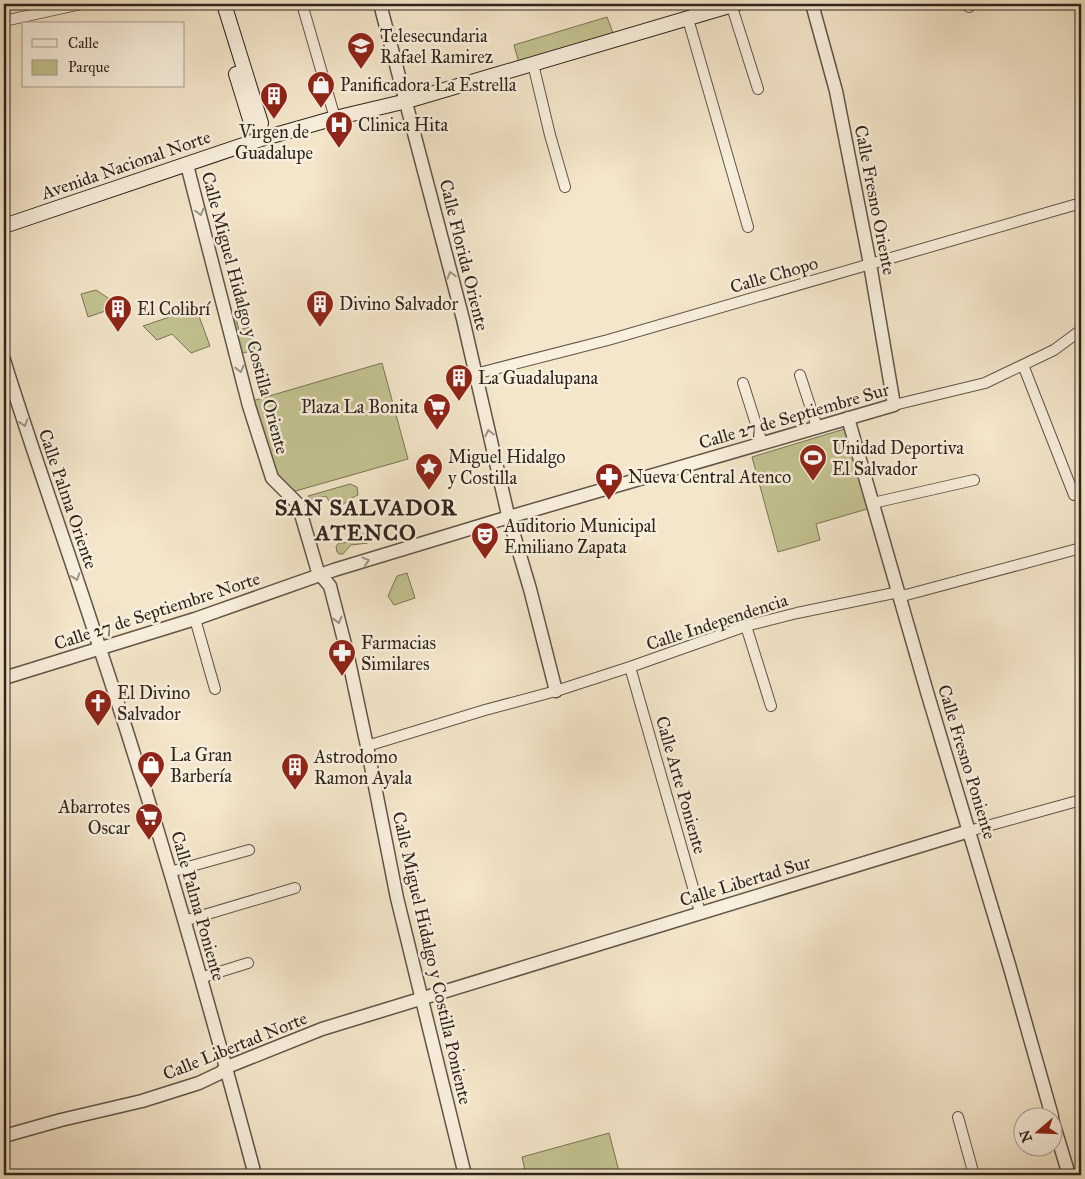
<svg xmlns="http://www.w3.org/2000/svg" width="1085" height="1179" font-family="'IM FELL Great Primer',serif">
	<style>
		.green { fill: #c3c391; stroke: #787457 }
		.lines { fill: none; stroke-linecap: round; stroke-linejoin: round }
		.minor-casing { stroke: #605448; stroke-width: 12 }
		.tertiary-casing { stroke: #605448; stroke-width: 15 }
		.secondary-casing { stroke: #2e241d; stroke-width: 16 }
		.minor { stroke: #f8efdd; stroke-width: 10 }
		.tertiary { stroke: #f8efdd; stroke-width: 12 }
		.secondary { stroke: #f8efdd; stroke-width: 14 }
		.oneway { stroke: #9d9487 }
		.labels { text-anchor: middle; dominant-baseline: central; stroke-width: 5; stroke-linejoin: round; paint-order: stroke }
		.poi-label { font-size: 18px; fill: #2e241d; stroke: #f8efdd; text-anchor: start }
		.street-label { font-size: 18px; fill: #2e241d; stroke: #f8efdd }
		.district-label { font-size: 22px; font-weight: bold; letter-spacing: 1px; fill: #2e241d; stroke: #f8efdd }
	</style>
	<rect width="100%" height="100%" fill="#f4e6ca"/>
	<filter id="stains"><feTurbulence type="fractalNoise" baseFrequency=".004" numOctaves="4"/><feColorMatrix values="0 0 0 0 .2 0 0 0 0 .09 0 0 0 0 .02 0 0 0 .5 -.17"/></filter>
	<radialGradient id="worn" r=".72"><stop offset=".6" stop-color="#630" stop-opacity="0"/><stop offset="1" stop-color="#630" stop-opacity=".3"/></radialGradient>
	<path class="green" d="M 607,17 L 613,33 L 519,63 L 514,45 Z
		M 96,290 L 120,306 L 88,317 L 81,294 Z
		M 196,308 L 210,346 L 191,353 L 172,334 L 157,340 L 143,326 Z
		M 236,318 L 239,330 L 249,327 L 255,350 L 239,354 L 229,320 Z
		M 382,363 L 408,459 L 292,492 L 274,476 L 252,401 Z
		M 851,427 L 874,507 L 816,524 L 820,540 L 778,552 L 752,457 Z
		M 350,484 L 357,487 L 358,495 C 343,501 337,517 326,496 L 312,500 L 308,496 Z
		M 359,533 L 366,534 L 369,540 L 368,543 L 351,545 L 343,554 L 339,554 L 337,552 L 336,546 L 339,543 C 348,543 355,541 359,533 Z
		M 407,573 L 415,598 L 394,605 L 388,596 L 397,576 Z
		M 609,1133 L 620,1175 L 526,1175 L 522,1157 Z"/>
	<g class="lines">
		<defs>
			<path id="minor" d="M 302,4 L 335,118
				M 731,4 L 758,89
				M 968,4 L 969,7
				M 688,19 L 748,227
				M 4,21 L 81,4
				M 533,64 L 550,135 L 565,187
				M 1023,365 L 1074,495
				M 475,374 L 608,340 L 1081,203
				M 800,375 L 817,427
				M 743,383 L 762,443
				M 894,405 L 985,383 L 1054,350 L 1081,330
				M 873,503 L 974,480
				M 195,619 L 215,689
				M 746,626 L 771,706
				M 630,667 L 700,912
				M 367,746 L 485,710 L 556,691 L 630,667 L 746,626 L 797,613 L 894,593 L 906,595 L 1081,548
				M 969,831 L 1081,800
				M 170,872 L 249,850
				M 184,921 L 295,888
				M 200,978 L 248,963
				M 958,1117 L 974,1175"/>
			<path id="tertiary" d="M 380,4 L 463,319 L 508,515 L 530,589 L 556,691
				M 187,165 L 249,406 L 272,478 L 298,504 L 318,572 L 330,586 L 347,652 L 367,746 L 397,898 L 465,1175
				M 4,360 C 34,457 69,552 100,649 C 158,822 208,999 255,1175
				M 848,418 L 927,692 L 1010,968 L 1052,1116
				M 4,678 L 195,619 L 334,570 L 509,517 L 894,405 L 870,264 L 836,91 L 812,4
				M 1052,1119 L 1069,1175
				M 4,1136 L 61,1120 L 142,1101 L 199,1083 L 220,1073 L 227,1067 L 322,1029 L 969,831"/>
			<path id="secondary" d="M 224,4 L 261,123 L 258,129 L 261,139
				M 236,74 L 252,126 L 258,129
				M 4,226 L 261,139 L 335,118 L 407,101 L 736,4"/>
		</defs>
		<use href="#minor" class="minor-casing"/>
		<use href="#tertiary" class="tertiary-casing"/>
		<use href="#secondary" class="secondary-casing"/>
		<use href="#minor" class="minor"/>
		<use href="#tertiary" class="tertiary"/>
		<use href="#secondary" class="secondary"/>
	</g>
	<defs><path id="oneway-chevron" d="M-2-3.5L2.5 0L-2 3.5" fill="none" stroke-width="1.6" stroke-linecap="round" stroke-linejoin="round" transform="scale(1.25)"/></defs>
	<g class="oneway">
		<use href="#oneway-chevron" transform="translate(200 212) rotate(75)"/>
		<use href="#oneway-chevron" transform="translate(451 275) rotate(-105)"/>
		<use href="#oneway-chevron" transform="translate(240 369) rotate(76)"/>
		<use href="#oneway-chevron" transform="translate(24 423) rotate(72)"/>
		<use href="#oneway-chevron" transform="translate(489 433) rotate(-103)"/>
		<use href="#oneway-chevron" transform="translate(366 561) rotate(-16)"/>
		<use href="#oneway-chevron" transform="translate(76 577) rotate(71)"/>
		<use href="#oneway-chevron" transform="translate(338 620) rotate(76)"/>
	</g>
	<defs>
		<symbol id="school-pin" viewBox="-11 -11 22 30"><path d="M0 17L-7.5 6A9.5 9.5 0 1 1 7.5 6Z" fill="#8f2418" stroke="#f8efdd"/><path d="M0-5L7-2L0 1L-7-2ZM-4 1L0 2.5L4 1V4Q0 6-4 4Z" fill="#fff"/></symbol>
		<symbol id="shop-pin" viewBox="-11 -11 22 30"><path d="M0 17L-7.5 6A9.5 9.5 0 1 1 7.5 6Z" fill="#8f2418" stroke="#f8efdd"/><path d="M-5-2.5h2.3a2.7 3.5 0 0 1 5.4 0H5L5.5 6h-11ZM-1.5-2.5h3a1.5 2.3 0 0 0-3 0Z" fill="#fff"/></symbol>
		<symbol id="building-pin" viewBox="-11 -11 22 30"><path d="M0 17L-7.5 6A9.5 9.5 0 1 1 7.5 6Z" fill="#8f2418" stroke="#f8efdd"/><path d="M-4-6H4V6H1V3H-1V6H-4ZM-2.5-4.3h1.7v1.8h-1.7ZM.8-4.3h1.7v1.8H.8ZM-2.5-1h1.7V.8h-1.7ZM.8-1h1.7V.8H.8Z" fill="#fff"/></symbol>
		<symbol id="hospital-pin" viewBox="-11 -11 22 30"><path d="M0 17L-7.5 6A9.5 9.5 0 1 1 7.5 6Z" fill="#8f2418" stroke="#f8efdd"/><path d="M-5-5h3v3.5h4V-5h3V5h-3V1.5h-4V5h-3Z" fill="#fff"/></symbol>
		<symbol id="supermarket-pin" viewBox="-11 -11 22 30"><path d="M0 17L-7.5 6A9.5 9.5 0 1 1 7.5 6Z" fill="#8f2418" stroke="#f8efdd"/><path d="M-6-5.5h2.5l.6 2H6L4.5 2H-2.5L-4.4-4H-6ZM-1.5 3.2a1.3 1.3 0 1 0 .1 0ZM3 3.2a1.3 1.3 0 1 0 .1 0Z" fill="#fff"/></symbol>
		<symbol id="stadium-pin" viewBox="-11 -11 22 30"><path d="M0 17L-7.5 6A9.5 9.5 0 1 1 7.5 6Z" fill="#8f2418" stroke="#f8efdd"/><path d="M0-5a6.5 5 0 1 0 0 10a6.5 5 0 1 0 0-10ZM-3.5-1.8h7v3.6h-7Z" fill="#fff"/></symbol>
		<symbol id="sight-pin" viewBox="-11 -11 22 30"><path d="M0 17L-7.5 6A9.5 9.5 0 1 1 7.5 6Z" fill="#8f2418" stroke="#f8efdd"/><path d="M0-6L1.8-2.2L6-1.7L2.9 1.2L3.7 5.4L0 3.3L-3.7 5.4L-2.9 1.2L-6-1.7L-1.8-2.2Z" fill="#fff"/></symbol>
		<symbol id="pharmacy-pin" viewBox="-11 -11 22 30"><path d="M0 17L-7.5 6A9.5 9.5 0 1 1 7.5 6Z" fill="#8f2418" stroke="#f8efdd"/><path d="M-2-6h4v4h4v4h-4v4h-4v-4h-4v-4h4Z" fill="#fff"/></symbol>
		<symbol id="theatre-pin" viewBox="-11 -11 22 30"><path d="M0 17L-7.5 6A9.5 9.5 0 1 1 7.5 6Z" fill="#8f2418" stroke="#f8efdd"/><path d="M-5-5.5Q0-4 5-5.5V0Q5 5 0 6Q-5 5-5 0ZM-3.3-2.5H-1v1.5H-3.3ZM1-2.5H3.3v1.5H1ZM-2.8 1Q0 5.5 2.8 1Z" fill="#fff"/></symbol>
		<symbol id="church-pin" viewBox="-11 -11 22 30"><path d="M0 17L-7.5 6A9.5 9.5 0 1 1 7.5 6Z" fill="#8f2418" stroke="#f8efdd"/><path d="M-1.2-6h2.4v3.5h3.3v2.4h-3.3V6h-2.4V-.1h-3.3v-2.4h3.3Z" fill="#fff"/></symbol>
	</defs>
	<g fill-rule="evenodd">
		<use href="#school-pin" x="345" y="30" width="32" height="43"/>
		<use href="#shop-pin" x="305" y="69" width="32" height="43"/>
		<use href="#building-pin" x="258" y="80" width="32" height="43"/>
		<use href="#hospital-pin" x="323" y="109" width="32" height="43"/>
		<use href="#building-pin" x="304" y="288" width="32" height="43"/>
		<use href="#building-pin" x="102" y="293" width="32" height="43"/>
		<use href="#building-pin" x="443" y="362" width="32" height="43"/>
		<use href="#supermarket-pin" x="421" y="391" width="32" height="43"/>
		<use href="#stadium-pin" x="797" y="442" width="32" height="43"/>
		<use href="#sight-pin" x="413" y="451" width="32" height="43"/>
		<use href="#pharmacy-pin" x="593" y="461" width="32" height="43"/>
		<use href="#theatre-pin" x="469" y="520" width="32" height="43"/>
		<use href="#pharmacy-pin" x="326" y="637" width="32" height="43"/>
		<use href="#church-pin" x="82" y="687" width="32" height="43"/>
		<use href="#shop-pin" x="135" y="749" width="32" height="43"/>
		<use href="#building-pin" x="279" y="751" width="32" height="43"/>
		<use href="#supermarket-pin" x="133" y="801" width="32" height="43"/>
	</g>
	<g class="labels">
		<g class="poi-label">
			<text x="380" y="36">Telesecundaria<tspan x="380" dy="21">Rafael Ramirez</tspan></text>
			<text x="340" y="85">Panificadora La Estrella</text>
			<text x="358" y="125">Clinica Hita</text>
			<text x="274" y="132" text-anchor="middle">Virgen de<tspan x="274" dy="21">Guadalupe</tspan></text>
			<text x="339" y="304">Divino Salvador</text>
			<text x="137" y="309">El Colibrí</text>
			<text x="478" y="378">La Guadalupana</text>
			<text x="418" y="407" text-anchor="end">Plaza La Bonita</text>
			<text x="832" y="448">Unidad Deportiva<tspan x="832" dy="21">El Salvador</tspan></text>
			<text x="448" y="457">Miguel Hidalgo<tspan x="448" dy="21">y Costilla</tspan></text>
			<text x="628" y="477">Nueva Central Atenco</text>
			<text x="504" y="526">Auditorio Municipal<tspan x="504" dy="21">Emiliano Zapata</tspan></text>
			<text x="361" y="643">Farmacias<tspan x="361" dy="21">Similares</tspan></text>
			<text x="117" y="693">El Divino<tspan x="117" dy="21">Salvador</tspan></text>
			<text x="170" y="755">La Gran<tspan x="170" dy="21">Barbería</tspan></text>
			<text x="314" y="757">Astrodomo<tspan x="314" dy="21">Ramon Ayala</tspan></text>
			<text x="130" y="807" text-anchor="end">Abarrotes<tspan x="130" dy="21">Oscar</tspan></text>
		</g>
		<g class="street-label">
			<text transform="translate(126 165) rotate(-19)">Avenida Nacional Norte</text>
			<text transform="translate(875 200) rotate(79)">Calle Fresno Oriente</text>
			<text transform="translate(464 255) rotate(76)">Calle Florida Oriente</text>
			<text transform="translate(774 275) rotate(-16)">Calle Chopo</text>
			<text transform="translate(245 313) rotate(75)">Calle Miguel Hidalgo y Costilla Oriente</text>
			<text transform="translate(794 416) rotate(-16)">Calle 27 de Septiembre Sur</text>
			<text transform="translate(68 499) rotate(71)">Calle Palma Oriente</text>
			<text transform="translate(157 611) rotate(-18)">Calle 27 de Septiembre Norte</text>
			<text transform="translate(717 622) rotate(-18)">Calle Independencia</text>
			<text transform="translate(967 762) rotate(73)">Calle Fresno Poniente</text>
			<text transform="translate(681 785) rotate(74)">Calle Arte Poniente</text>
			<text transform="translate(745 881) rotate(-17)">Calle Libertad Sur</text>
			<text transform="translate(198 906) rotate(74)">Calle Palma Poniente</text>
			<text transform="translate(432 958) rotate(77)">Calle Miguel Hidalgo y Costilla Poniente</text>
			<text transform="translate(235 1046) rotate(-22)">Calle Libertad Norte</text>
		</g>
		<g class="district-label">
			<text x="366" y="507">SAN SALVADOR<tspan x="366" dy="25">ATENCO</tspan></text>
		</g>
	</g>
	<rect width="1085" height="1179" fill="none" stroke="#f4e6ca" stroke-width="20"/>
	<rect x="5" y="5" width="1075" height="1169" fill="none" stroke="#2e241d" stroke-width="2.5"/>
	<rect x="10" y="10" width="1065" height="1159" fill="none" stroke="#2e241d"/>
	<rect x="22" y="22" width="162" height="65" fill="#f8efdd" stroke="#a79e90"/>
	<rect x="32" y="39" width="25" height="8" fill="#f8efdd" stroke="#a79e90"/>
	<text x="68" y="48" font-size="15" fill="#2e241d">Calle</text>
	<rect x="32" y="60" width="25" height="15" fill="#c3c391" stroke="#a79e90"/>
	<text x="68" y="72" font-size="15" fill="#2e241d">Parque</text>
	<g transform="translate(1038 1132) rotate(251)"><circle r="24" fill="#f8efdd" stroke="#a79e90"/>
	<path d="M0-4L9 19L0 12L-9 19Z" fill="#8f2418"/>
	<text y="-8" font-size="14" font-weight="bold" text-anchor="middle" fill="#2e241d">N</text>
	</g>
	<rect width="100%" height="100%" filter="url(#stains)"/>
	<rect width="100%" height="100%" fill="url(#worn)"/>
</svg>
